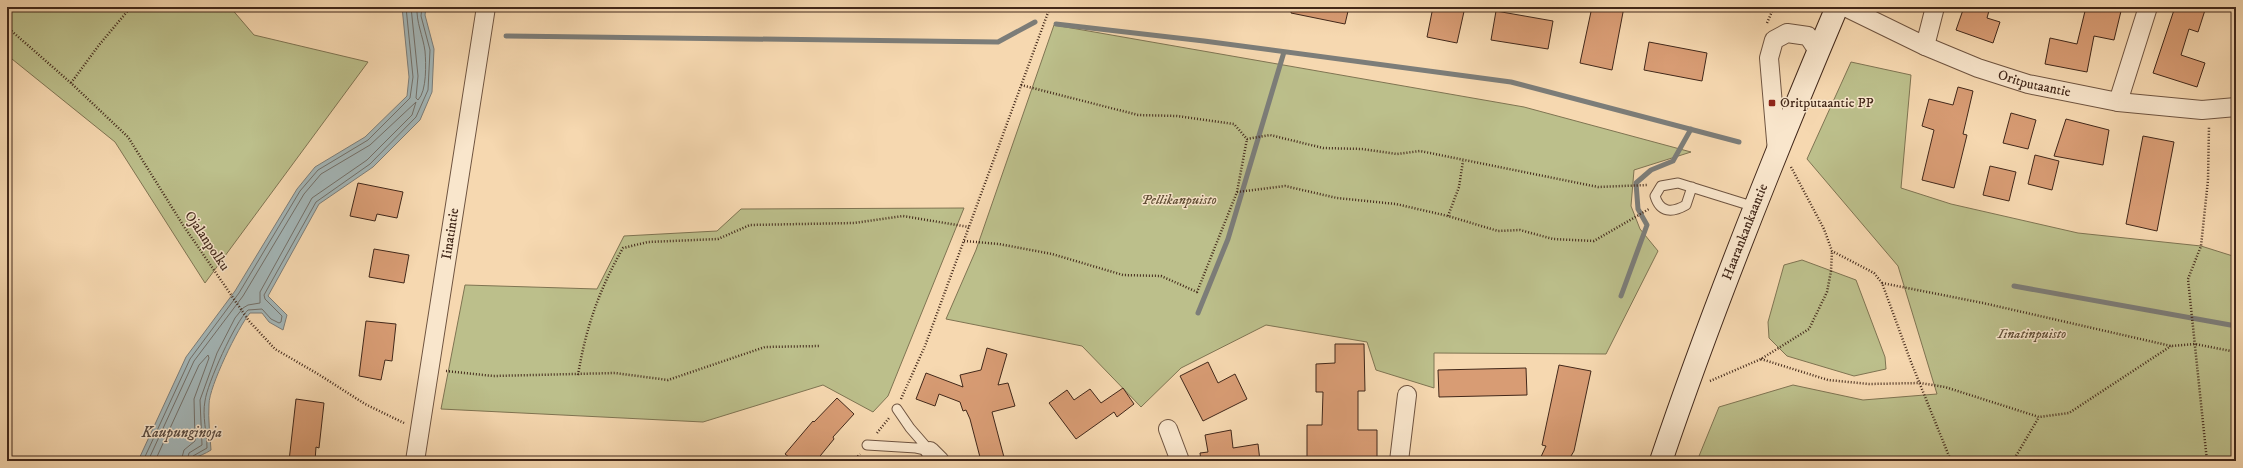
<svg xmlns="http://www.w3.org/2000/svg" width="2243" height="468" font-family="'IM FELL DW Pica',serif">
	<style>
		.green { fill: #bcbf8b; stroke: #7f7452 }
		.water { fill: #a3b6b8; stroke: #7c7d79 }
		.lines { fill: none; stroke-linecap: round; stroke-linejoin: round }
		.shore { stroke: #726f69; stroke-width: 1 }
		.stream { stroke: #7c7d79; stroke-width: 5 }
		.building { fill: #d89c74; stroke: #42281a }
		.lane-casing { stroke: #6f5440; stroke-width: 11 }
		.street-casing { stroke: #6f5440; stroke-width: 20 }
		.secondary-casing { stroke: #42281a; stroke-width: 24 }
		.path { stroke: #42281a; stroke-width: 2.5; stroke-dasharray: 1 2; stroke-linecap: butt }
		.lane { stroke: #f9e6cc; stroke-width: 9 }
		.street { stroke: #f9e6cc; stroke-width: 18 }
		.secondary { stroke: #f9e6cc; stroke-width: 22 }
		.poi-dot { fill: #8f2418; stroke: #f9e6cc; stroke-width: 1.5 }
		.labels { text-anchor: middle; dominant-baseline: central; stroke-width: 3; stroke-linejoin: round; paint-order: stroke }
		.street-label { font-size: 14px; fill: #42281a; stroke: #f9e6cc }
		.poi-label { font-size: 14px; fill: #42281a; stroke: #f9e6cc; text-anchor: start }
		.park-label { font-size: 14px; font-style: italic; fill: #604e36; stroke: #f9e6cc }
		.water-label { font-size: 15px; font-style: italic; fill: #5a4c42; stroke: #f9e6cc }
	</style>
	<rect width="100%" height="100%" fill="#f6d8b0"/>
	<filter id="stains"><feTurbulence type="fractalNoise" baseFrequency=".005" numOctaves="4"/><feColorMatrix values="0 0 0 0 .2 0 0 0 0 .09 0 0 0 0 .02 0 0 0 .5 -.17"/></filter>
	<radialGradient id="worn" r=".72"><stop offset=".6" stop-color="#630" stop-opacity="0"/><stop offset="1" stop-color="#630" stop-opacity=".3"/></radialGradient>
	<path class="green" d="M 7,7 L 230,7 L 254,35 L 368,62 L 205,283 L 115,142 L 7,55 Z
		M 1054,25 L 1524,107 L 1691,152 L 1634,170 L 1631,206 L 1640,229 L 1658,251 L 1606,354 L 1434,353 L 1434,388 L 1376,370 L 1367,342 L 1266,325 L 1181,368 L 1141,407 L 1082,346 L 946,319 L 976,250 Z
		M 1851,62 L 1911,75 L 1901,188 L 1951,204 L 2078,233 L 2201,246 L 2236,257 L 2236,461 L 1697,461 L 1719,407 L 1793,385 L 1863,400 L 1937,394 L 1898,266 L 1807,159 Z
		M 964,208 L 888,396 L 873,412 L 823,385 L 703,422 L 441,409 L 465,285 L 597,289 L 624,236 L 717,231 L 741,209 Z
		M 1802,260 L 1856,280 L 1885,357 L 1886,369 L 1854,376 L 1787,356 L 1769,338 L 1768,322 L 1784,265 Z"/>
	<path class="water" d="M 402,7 L 426,7 L 425,15 L 434,49 L 432,92 L 420,120 L 373,167 L 319,204 L 268,296 L 287,315 L 283,330 L 269,322 L 262,313 L 250,313 C 238,327 209,387 209,404 C 208,419 210,435 211,450 C 187,465 166,461 138,461 L 186,357 L 235,291 L 297,189 L 315,167 L 365,137 L 407,96 L 409,77 Z"/>
	<g class="lines">
		<path class="shore" d="M 411,7 L 418,76 L 416,98 L 418,100 C 427,91 426,63 425,51 C 423,36 416,22 417,7
			M 143,461 L 190,359 L 239,293 L 300,191 L 318,170 L 368,140 L 410,98 L 413,77 L 406,7
			M 148,461 L 194,361 L 243,296 L 304,194 L 321,174 L 370,145 L 416,102 L 412,115 L 367,160 L 312,198 L 260,292 L 260,303 L 248,305 L 243,308 L 235,318 L 217,353 L 200,400 L 202,445 L 189,453 L 187,461
			M 155,461 L 199,365 L 208,355 L 209,358 L 194,399 L 195,441 L 184,450 L 181,461
			M 192,461 L 193,456 L 207,448 C 207,433 202,416 205,401 C 207,384 235,322 248,310 L 262,309 L 271,319 L 279,323 L 281,322 L 282,316 L 265,299 L 264,295 L 316,202 L 370,164 L 416,117 L 428,90 L 430,50 L 421,16 L 422,7"/>
		<path class="stream" d="M 1056,24 L 1204,41 L 1511,82 L 1739,142
			M 506,36 L 998,42 L 1035,22
			M 2014,286 L 2236,326
			M 1621,296 L 1647,225 L 1638,209 L 1636,183 L 1651,170 L 1673,161 L 1691,129
			M 1198,313 L 1228,239 L 1284,52"/>
	</g>
	<path class="building" d="M 1292,7 L 1349,7 L 1345,24 L 1291,13 Z
		M 1433,7 L 1465,7 L 1457,43 L 1427,37 Z
		M 1592,7 L 1624,7 L 1612,70 L 1580,63 Z
		M 1964,7 L 1990,7 L 1987,18 L 2000,22 L 1993,43 L 1956,30 Z
		M 2086,7 L 2122,7 L 2114,40 L 2094,36 L 2087,72 L 2045,64 L 2050,38 L 2077,44 Z
		M 2175,7 L 2206,7 L 2198,32 L 2189,29 L 2181,55 L 2205,63 L 2197,87 L 2153,73 Z
		M 1496,11 L 1553,21 L 1548,49 L 1491,40 Z
		M 1649,42 L 1707,53 L 1702,81 L 1644,70 Z
		M 1958,87 L 1973,91 L 1963,134 L 1967,135 L 1954,188 L 1922,180 L 1934,130 L 1922,126 L 1929,99 L 1953,105 Z
		M 2011,113 L 2036,120 L 2028,149 L 2003,143 Z
		M 2066,119 L 2109,130 L 2103,165 L 2054,156 Z
		M 2143,136 L 2174,142 L 2157,231 L 2126,224 Z
		M 2035,155 L 2059,161 L 2052,190 L 2028,184 Z
		M 1990,166 L 2016,172 L 2009,201 L 1983,195 Z
		M 358,183 L 403,192 L 397,218 L 377,214 L 375,221 L 350,216 Z
		M 374,249 L 409,255 L 404,283 L 369,277 Z
		M 366,321 L 396,324 L 392,361 L 385,360 L 381,380 L 359,376 Z
		M 1335,344 L 1364,344 L 1365,391 L 1358,391 L 1358,430 L 1377,430 L 1377,459 L 1307,458 L 1307,425 L 1322,425 L 1323,392 L 1316,392 L 1316,364 L 1335,363 Z
		M 987,348 L 1007,354 L 998,385 L 1008,383 L 1015,406 L 992,412 L 1005,461 L 981,461 L 970,419 L 966,410 L 963,411 L 960,402 L 939,394 L 935,406 L 916,399 L 926,373 L 963,387 L 960,375 L 981,370 Z
		M 1208,362 L 1218,383 L 1235,374 L 1247,399 L 1203,421 L 1180,376 Z
		M 1559,365 L 1591,371 L 1574,451 L 1568,461 L 1539,461 L 1546,446 L 1542,445 Z
		M 1526,368 L 1527,395 L 1439,397 L 1438,370 Z
		M 1123,388 L 1134,404 L 1117,417 L 1114,412 L 1076,439 L 1049,403 L 1067,390 L 1074,400 L 1090,389 L 1101,403 Z
		M 837,398 L 854,414 L 833,437 L 834,439 L 816,461 L 794,461 L 785,454 L 813,421 L 814,422 Z
		M 296,399 L 324,403 L 319,448 L 316,447 L 315,461 L 289,461 Z
		M 1231,430 L 1233,448 L 1258,444 L 1260,461 L 1201,461 L 1200,453 L 1208,452 L 1205,435 Z"/>
	<g class="lines">
		<defs>
			<path id="lane" d="M 1692,187 L 1686,205 C 1672,213 1660,213 1655,196 L 1661,186 L 1678,183 L 1755,207
				M 867,445 L 916,448 L 930,451 L 910,428 L 897,409"/>
			<g id="street">
				<path id="s1" d="M 1845,7 L 1925,46 L 1978,68 L 2028,84 L 2118,102 L 2202,110 L 2236,107"/>
				<path d="M 1925,46 L 1935,7"/>
				<path d="M 2118,102 L 2148,7"/>
				<path d="M 1777,152 L 1769,58 L 1774,40 L 1787,33 L 1808,36 L 1818,51"/>
				<path d="M 1168,429 L 1180,461"/>
				<path d="M 930,451 L 940,461"/>
				<path id="s2" d="M 415,461 L 486,7"/>
				<path d="M 1399,461 L 1407,395"/>
			</g>
			<g id="secondary">
				<path id="s3" d="M 1661,461 C 1713,307 1774,156 1837,7"/>
			</g>
		</defs>
		<use href="#lane" class="lane-casing"/>
		<use href="#street" class="street-casing"/>
		<use href="#secondary" class="secondary-casing"/>
		<path class="path" d="M 1767,23 L 1774,7
			M 7,27 L 71,83 L 128,137 L 183,225 L 249,321 L 275,349 L 318,374 L 365,404 L 404,423
			M 71,83 L 99,45 L 131,7
			M 1021,85 L 1138,115 L 1177,116 L 1234,124 L 1247,139 L 1270,135 L 1323,148 L 1362,149 L 1397,154 L 1420,151 L 1598,187 L 1647,185
			M 1791,167 L 1824,229 L 1832,251 L 1874,273 L 1882,283 L 1911,362 L 1951,461
			M 1237,192 L 1285,186 L 1337,198 L 1396,204 L 1448,216 L 1498,231 L 1520,230 L 1553,239 L 1594,241 L 1649,209
			M 1448,216 L 1459,187 L 1463,161
			M 964,241 L 999,244 L 1052,254 L 1123,275 L 1161,276 L 1197,292 L 1237,192 L 1247,139
			M 1882,283 L 1983,303 L 2171,346 L 2195,344 L 2236,352
			M 1761,359 L 1828,380 L 1869,384 L 1920,383 L 1945,387 L 2039,417 L 2069,413 L 2171,346
			M 446,371 L 493,376 L 615,373 L 668,380 L 765,347 L 820,346
			M 578,375 C 586,327 599,290 623,248 L 648,242 L 718,239 L 750,225 L 854,223 L 903,216 L 969,227
			M 1710,381 L 1761,359 L 1809,329 L 1827,292 L 1831,271 L 1832,251
			M 901,399 L 925,346 L 1050,7
			M 877,433 L 889,418
			M 854,461 L 860,454
			M 2013,461 L 2039,417
			M 2207,461 L 2188,279 L 2201,246 L 2208,180 L 2209,126"/>
		<use href="#lane" class="lane"/>
		<use href="#street" class="street"/>
		<use href="#secondary" class="secondary"/>
	</g>
	<rect class="poi-dot" x="1768" y="99" width="8" height="8" rx="2"/>
	<g class="labels">
		<g class="street-label">
			<text stroke="none"><textPath href="#s1" startOffset="205">Oritputaantie</textPath></text>
			<text stroke="none"><textPath href="#s3" startOffset="244">Haarankankaantie</textPath></text>
			<text stroke="none"><textPath href="#s2" startOffset="230">Iinatintie</textPath></text>
			<text transform="translate(207 241) rotate(56)">Ojalanpolku</text>
		</g>
		<g class="poi-label">
			<text x="1780" y="103">Oritputaantie PP</text>
		</g>
		<g class="park-label">
			<text x="1179" y="200">Pellikanpuisto</text>
			<text x="2032" y="334">Iinatinpuisto</text>
		</g>
		<g class="water-label">
			<text x="182" y="432">Kaupunginoja</text>
		</g>
	</g>
	<rect width="2243" height="468" fill="none" stroke="#f6d8b0" stroke-width="24"/>
	<rect x="8" y="8" width="2227" height="452" fill="none" stroke="#42281a" stroke-width="2"/>
	<rect x="12" y="12" width="2219" height="444" fill="none" stroke="#42281a"/>
	<rect width="100%" height="100%" filter="url(#stains)"/>
	<rect width="100%" height="100%" fill="url(#worn)"/>
</svg>
